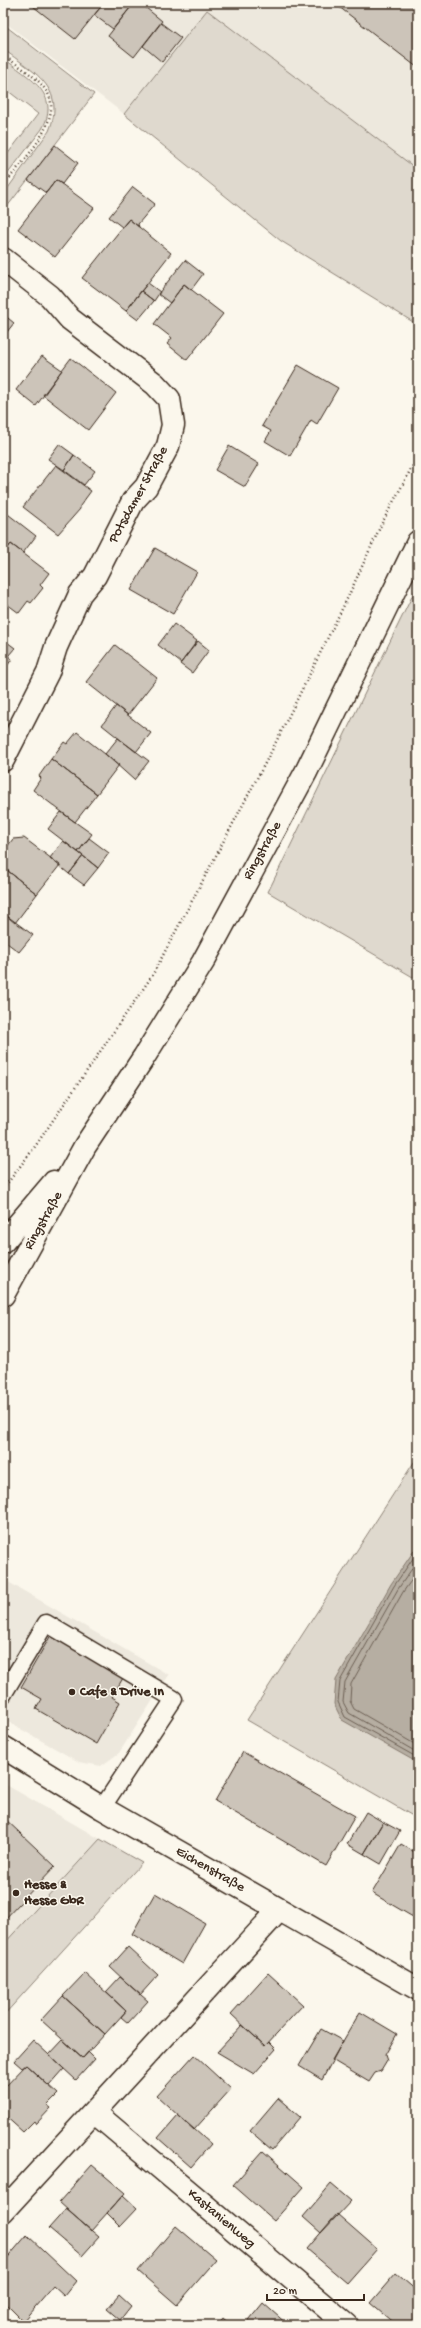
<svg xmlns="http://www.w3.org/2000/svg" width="421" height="2328" font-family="'Gochi Hand',sans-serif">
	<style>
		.built { fill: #ede8dd }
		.green { fill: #dfd9ce; stroke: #8d8276 }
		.water { fill: #b6aea2; stroke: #85796d }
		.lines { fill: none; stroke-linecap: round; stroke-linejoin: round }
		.shore { stroke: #6c5f53; stroke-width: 1 }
		.building { fill: #ccc4b9; stroke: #3b2a1e }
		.service-casing { stroke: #3b2a1e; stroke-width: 19 }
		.minor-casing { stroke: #3b2a1e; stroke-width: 25 }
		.secondary-casing { stroke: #3b2a1e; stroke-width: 25 }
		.path { stroke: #3b2a1e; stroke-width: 2.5; stroke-dasharray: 1 3; stroke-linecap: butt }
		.service { stroke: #fbf7ec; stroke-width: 16 }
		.minor { stroke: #fbf7ec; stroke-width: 22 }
		.secondary { stroke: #fbf7ec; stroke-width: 22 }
		.poi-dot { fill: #3b2a1e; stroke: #fbf7ec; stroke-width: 1.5 }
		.labels { text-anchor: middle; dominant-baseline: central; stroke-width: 3; stroke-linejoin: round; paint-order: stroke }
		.street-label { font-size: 14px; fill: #3b2a1e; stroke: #fbf7ec }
		.poi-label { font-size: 14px; font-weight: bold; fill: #3b2a1e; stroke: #fbf7ec; text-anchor: start }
	</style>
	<rect width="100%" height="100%" fill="#fbf7ec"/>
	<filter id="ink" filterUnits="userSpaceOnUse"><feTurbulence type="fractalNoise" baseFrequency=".025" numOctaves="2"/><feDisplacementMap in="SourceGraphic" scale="8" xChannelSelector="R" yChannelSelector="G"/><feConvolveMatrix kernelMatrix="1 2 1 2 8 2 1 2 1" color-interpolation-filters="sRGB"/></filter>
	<g filter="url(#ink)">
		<path class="built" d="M 3,3 L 418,3 L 418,170 L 207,10 L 124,114 L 3,21 Z
			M 3,1579 L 169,1675 L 119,1753 L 101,1766 L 79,1762 L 10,1723 L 3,1715 Z
			M 3,1783 L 100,1839 L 3,1945 Z"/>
		<path class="green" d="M 207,10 L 418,170 L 418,325 L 281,241 L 124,114 Z
			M 3,24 L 94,94 L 3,212 L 3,195 L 49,131 C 67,87 33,72 3,49 Z
			M 3,58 C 28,77 62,94 42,129 L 3,180 L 3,160 L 38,114 L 3,87 Z
			M 418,584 L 418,980 L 268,892 Z
			M 418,1456 L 418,1819 L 247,1720 Z
			M 100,1839 L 142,1863 L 3,2016 L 3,1945 Z"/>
		<path class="water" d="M 418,1545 L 418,1763 L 342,1720 L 334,1704 L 336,1680 L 391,1584 Z"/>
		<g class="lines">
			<path class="shore" d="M 418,1551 L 394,1586 L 340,1681 L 338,1702 L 345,1717 L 418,1758
				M 418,1560 L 398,1589 L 345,1682 L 343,1702 L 349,1713 L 418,1753
				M 418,1571 L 403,1592 L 351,1684 L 350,1701 L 354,1709 L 418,1746"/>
		</g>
		<path class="building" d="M 29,3 L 104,3 L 75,39 Z
			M 104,3 L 134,3 L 113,29 L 94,15 Z
			M 134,3 L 140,3 L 162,21 L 134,57 L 108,36 Z
			M 334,3 L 418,3 L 418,68 Z
			M 161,23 L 181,38 L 162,62 L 143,46 Z
			M 55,145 L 78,163 L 62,184 L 56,180 L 46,193 L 28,180 Z
			M 56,180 L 94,208 L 55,257 L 18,229 Z
			M 133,187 L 155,204 L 138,224 L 139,227 L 129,219 L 122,227 L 109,217 Z
			M 129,219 L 171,253 L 126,311 L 82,278 Z
			M 185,260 L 203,274 L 191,290 L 184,284 L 170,303 L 158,294 Z
			M 148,283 L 160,292 L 154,301 L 141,291 Z
			M 184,284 L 223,314 L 187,360 L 167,344 L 172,338 L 154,324 Z
			M 141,291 L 154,301 L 138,320 L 126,311 Z
			M 3,314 L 14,323 L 3,337 Z
			M 42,356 L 62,370 L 36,406 L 16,390 Z
			M 71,358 L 116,393 L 88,430 L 43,395 Z
			M 298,365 L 338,388 L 317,424 L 311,420 L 290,456 L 265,441 L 271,431 L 262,426 Z
			M 59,444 L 74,455 L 64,470 L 48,459 Z
			M 229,446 L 259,464 L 245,487 L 215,470 Z
			M 74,455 L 95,471 L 84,485 L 64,470 Z
			M 56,465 L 91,491 L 80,506 L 80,509 L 58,534 L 23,507 Z
			M 4,511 L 36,536 L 23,553 L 11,544 L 6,550 L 3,548 Z
			M 11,544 L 49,573 L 40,585 L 43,588 L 31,603 L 28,601 L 19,613 L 3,601 L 3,554 Z
			M 155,548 L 197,572 L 173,614 L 131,590 Z
			M 174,624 L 197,641 L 181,663 L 158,645 Z
			M 3,639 L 15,648 L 8,656 L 12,659 L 5,669 Z
			M 198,641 L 209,650 L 192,673 L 180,664 Z
			M 115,645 L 157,678 L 128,715 L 86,682 Z
			M 116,706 L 151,733 L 136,752 L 102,725 Z
			M 77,732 L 119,765 L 97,794 L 51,759 L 64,742 L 67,744 Z
			M 118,738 L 149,761 L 134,780 L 105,754 Z
			M 51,759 L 97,794 L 75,822 L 33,790 L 41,778 L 39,776 Z
			M 61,812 L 92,834 L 78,852 L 48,829 Z
			M 24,838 L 60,865 L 37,894 L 3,867 L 3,852 L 13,839 Z
			M 89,838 L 109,853 L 98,868 L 78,852 Z
			M 63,841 L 83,856 L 69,874 L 50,858 Z
			M 83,856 L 98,868 L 84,885 L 69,874 Z
			M 3,867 L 37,894 L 15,923 L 3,913 Z
			M 3,913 L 33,935 L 19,952 L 3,940 Z
			M 51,1635 L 123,1678 L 112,1697 L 120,1702 L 96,1744 L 36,1709 L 42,1699 L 21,1687 Z
			M 243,1752 L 355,1816 L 326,1866 L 215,1801 Z
			M 366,1812 L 383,1822 L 364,1854 L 347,1844 Z
			M 3,1817 L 55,1866 L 3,1921 Z
			M 383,1822 L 400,1831 L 381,1864 L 364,1854 Z
			M 401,1844 L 418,1854 L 418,1920 L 372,1893 Z
			M 155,1893 L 205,1923 L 182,1964 L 132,1934 Z
			M 128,1947 L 158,1975 L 140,1995 L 110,1967 Z
			M 85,1973 L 126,2011 L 105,2034 L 63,1996 Z
			M 268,1973 L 303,2005 L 265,2046 L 231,2014 Z
			M 120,1977 L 148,2001 L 128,2023 L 121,2017 L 126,2011 L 106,1992 Z
			M 63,1996 L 105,2034 L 83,2058 L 41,2020 Z
			M 360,2012 L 397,2034 L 385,2055 L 387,2061 L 381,2071 L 375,2073 L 369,2082 L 332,2060 Z
			M 242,2025 L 265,2046 L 269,2042 L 276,2049 L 254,2074 L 217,2052 Z
			M 321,2029 L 343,2041 L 322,2080 L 299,2066 Z
			M 33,2040 L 64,2069 L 49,2086 L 26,2065 L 22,2068 L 14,2061 Z
			M 63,2040 L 83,2058 L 88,2052 L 95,2059 L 76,2080 L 49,2055 Z
			M 194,2055 L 231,2089 L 194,2130 L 157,2096 Z
			M 26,2065 L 58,2094 L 47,2105 L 51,2108 L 36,2124 L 34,2121 L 23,2132 L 3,2114 L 3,2089 Z
			M 278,2098 L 300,2117 L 272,2150 L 250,2131 Z
			M 178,2115 L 211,2144 L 191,2167 L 158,2138 Z
			M 263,2151 L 304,2187 L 274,2221 L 233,2185 Z
			M 92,2165 L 125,2193 L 91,2231 L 59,2202 Z
			M 331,2184 L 351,2201 L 321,2233 L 303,2217 Z
			M 123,2195 L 137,2208 L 120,2226 L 107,2213 Z
			M 66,2209 L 99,2237 L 82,2256 L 49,2228 Z
			M 337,2214 L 377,2249 L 347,2283 L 307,2249 Z
			M 176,2226 L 216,2260 L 177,2305 L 138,2271 Z
			M 27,2235 L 76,2281 L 64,2296 L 53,2286 L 23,2321 L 3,2301 L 3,2263 Z
			M 396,2273 L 418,2292 L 418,2325 L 396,2325 L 370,2303 Z
			M 119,2295 L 131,2306 L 120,2320 L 107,2309 Z
			M 263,2303 L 288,2325 L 245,2325 Z
			M 223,2318 L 231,2325 L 217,2325 Z"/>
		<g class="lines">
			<defs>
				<path id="service" d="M 3,1695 L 46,1623 L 174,1699 L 102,1808"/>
				<path id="minor" d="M 3,259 L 50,296 L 70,319 L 155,384 L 169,399 L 173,425 L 168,446 L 146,487 L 133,501 L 95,576 L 80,594 L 56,647 L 48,672 L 3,760
					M 3,1747 L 102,1808 L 418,1989
					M 94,2112 L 347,2325
					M 3,2211 L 279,1910"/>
				<path id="secondary" d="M 3,1242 L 54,1182
					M 3,1295 L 85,1146 L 144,1057 L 203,962 L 306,772 L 418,542"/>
			</defs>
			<use href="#service" class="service-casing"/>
			<use href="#minor" class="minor-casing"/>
			<use href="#secondary" class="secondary-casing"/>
			<path class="path" d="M 3,55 C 18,66 37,76 47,92 C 65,120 19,165 3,186
				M 3,1189 L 34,1148 L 152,976 L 271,752 L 348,597 L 382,523 L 418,456"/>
			<use href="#service" class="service"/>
			<use href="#minor" class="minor"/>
			<use href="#secondary" class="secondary"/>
		</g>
	</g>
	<g class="poi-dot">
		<circle cx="72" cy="1692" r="4"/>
		<circle cx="16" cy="1893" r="4"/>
	</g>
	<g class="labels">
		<g class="street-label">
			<text transform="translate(139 495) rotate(-61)">Potsdamer Straße</text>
			<text transform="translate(263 851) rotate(-61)">Ringstraße</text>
			<text transform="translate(44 1221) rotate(-61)">Ringstraße</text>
			<text transform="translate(210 1870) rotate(30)">Eichenstraße</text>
			<text transform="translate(221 2219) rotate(40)">Kastanienweg</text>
		</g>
		<g class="poi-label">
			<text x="80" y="1692">Cafe &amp; Drive In</text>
			<text x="24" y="1885">Hesse &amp;<tspan x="24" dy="16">Hesse GbR</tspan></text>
		</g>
	</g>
	<rect width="421" height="2328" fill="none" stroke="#fbf7ec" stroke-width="16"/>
	<rect x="8" y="8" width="405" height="2312" fill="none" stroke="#3b2a1e" stroke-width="1.5" filter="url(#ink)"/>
	<path d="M267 2294v6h97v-6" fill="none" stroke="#3b2a1e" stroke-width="2"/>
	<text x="273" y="2294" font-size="12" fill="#3b2a1e" stroke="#fbf7ec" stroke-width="3" paint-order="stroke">20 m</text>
</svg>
